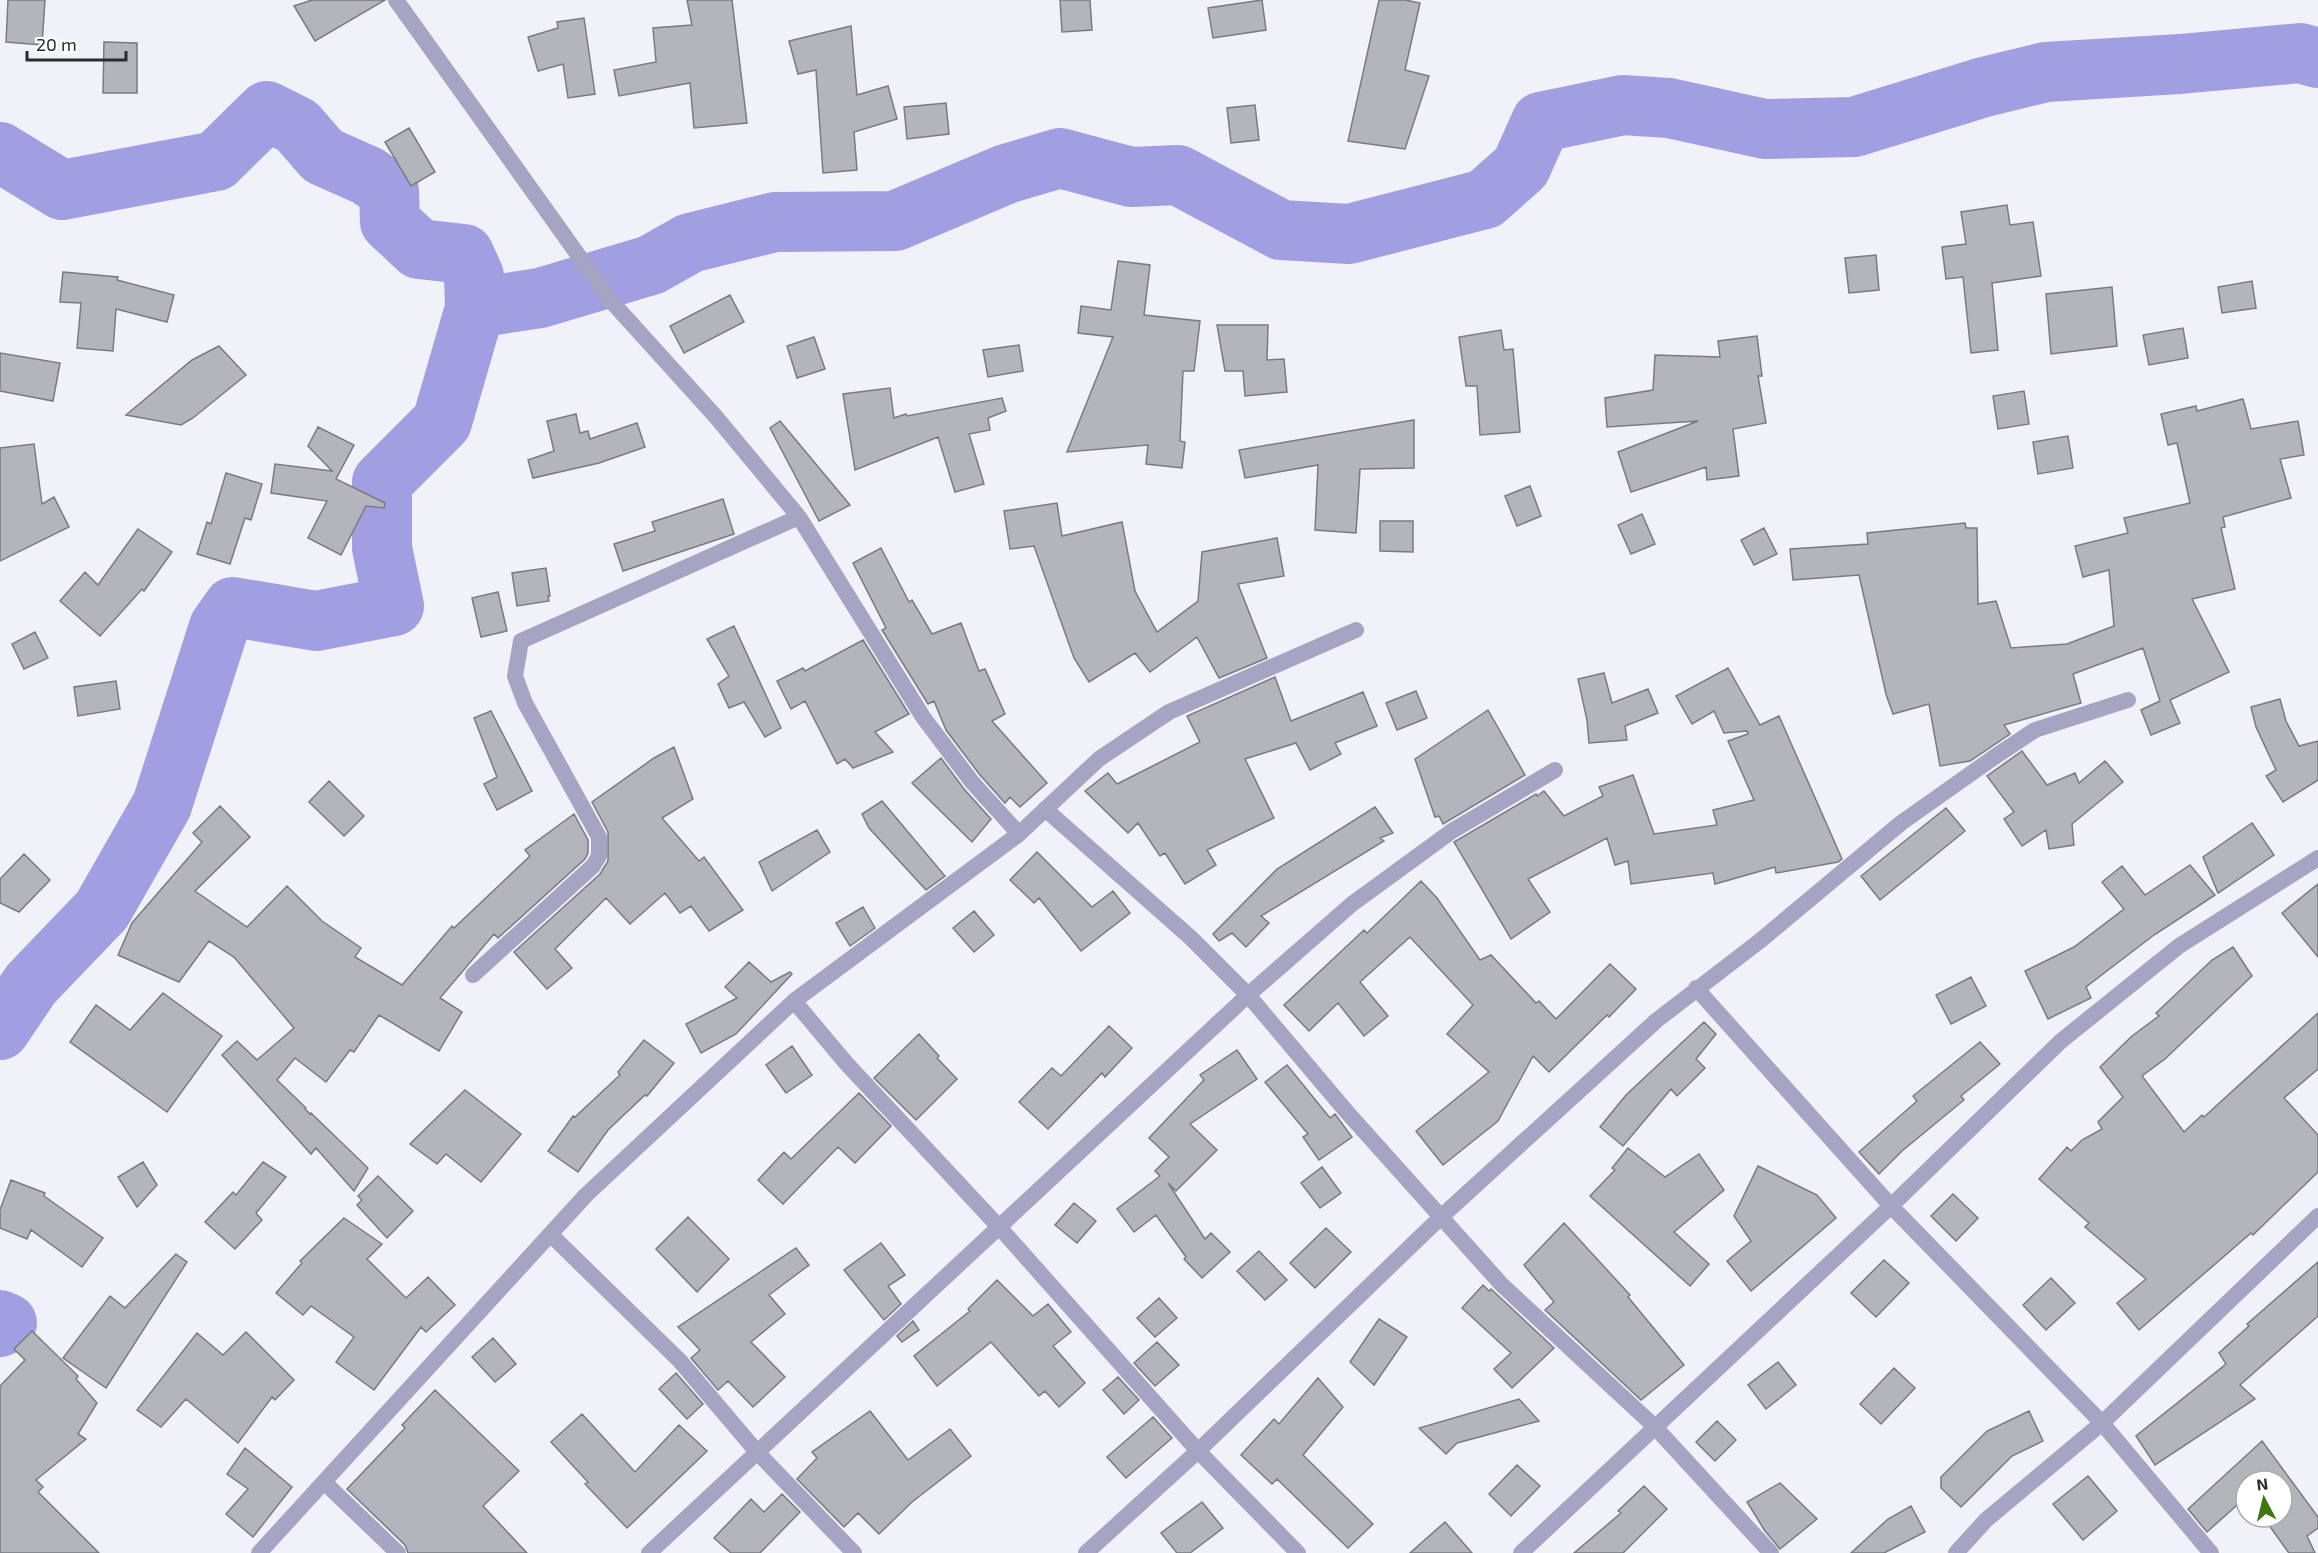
<svg xmlns="http://www.w3.org/2000/svg" width="2318" height="1553" font-family="'Exo 2',sans-serif">
	<style>
		.lines { fill: none; stroke-linecap: round; stroke-linejoin: round }
		.river { stroke: #a19fe2; stroke-width: 60 }
		.building { fill: #b4b4bc; stroke: #7a7a81; stroke-width: 1.5 }
		.minor { stroke: #a5a5c3; stroke-width: 16 }
	</style>
	<rect width="100%" height="100%" fill="#f1f1fa"/>
	<g class="lines">
		<path class="river" d="M 0,152 L 62,190 L 216,161 L 267,111 L 297,126 L 323,156 L 368,176 L 389,191 L 390,222 L 419,249 L 464,254 L 474,276 L 475,308
			M 0,1030 L 31,984 L 102,910 L 162,805 L 219,627 L 233,607 L 316,621 L 394,606 L 382,548 L 382,482 L 442,422 L 475,308 L 540,298 L 651,265 L 690,243 L 775,222 L 895,221 L 1006,174 L 1060,158 L 1131,177 L 1178,175 L 1281,230 L 1349,234 L 1485,199 L 1521,167 L 1541,122 L 1623,105 L 1669,108 L 1765,129 L 1854,127 L 1984,87 L 2046,72 L 2180,64 L 2300,53 L 2318,58
			M 0,1320 L 7,1323 L 0,1327"/>
	</g>
	<path class="building" d="M 8,0 L 45,0 L 42,45 L 6,42 Z
		M 312,0 L 385,0 L 315,41 L 294,6 Z
		M 687,0 L 732,0 L 747,123 L 694,128 L 690,83 L 619,96 L 614,70 L 656,62 L 653,28 L 692,25 Z
		M 1060,0 L 1090,0 L 1092,30 L 1062,32 Z
		M 1262,0 L 1266,30 L 1213,38 L 1208,8 Z
		M 1379,0 L 1405,0 L 1420,3 L 1405,70 L 1429,76 L 1405,149 L 1348,141 Z
		M 584,18 L 595,94 L 568,98 L 563,64 L 538,71 L 528,37 L 558,28 L 557,22 Z
		M 851,26 L 857,95 L 888,86 L 897,119 L 854,132 L 857,170 L 823,173 L 816,70 L 798,74 L 789,41 Z
		M 104,42 L 137,43 L 137,93 L 103,93 Z
		M 946,103 L 949,134 L 907,139 L 904,107 Z
		M 1255,105 L 1259,140 L 1231,143 L 1227,108 Z
		M 409,128 L 435,172 L 411,186 L 385,142 Z
		M 2007,205 L 2010,225 L 2033,222 L 2041,276 L 1992,283 L 1998,350 L 1971,353 L 1963,277 L 1946,279 L 1942,247 L 1966,244 L 1961,212 Z
		M 1876,255 L 1879,290 L 1849,293 L 1845,258 Z
		M 1118,261 L 1150,265 L 1144,315 L 1200,321 L 1194,371 L 1183,371 L 1180,441 L 1185,442 L 1182,468 L 1146,464 L 1148,445 L 1067,452 L 1113,337 L 1078,333 L 1081,306 L 1111,310 Z
		M 63,272 L 118,277 L 117,280 L 174,295 L 167,322 L 116,309 L 113,351 L 77,348 L 81,303 L 60,302 Z
		M 2252,281 L 2256,308 L 2222,313 L 2218,287 Z
		M 2112,287 L 2117,346 L 2051,354 L 2046,294 Z
		M 730,295 L 744,322 L 684,353 L 670,326 Z
		M 1217,325 L 1268,325 L 1267,360 L 1284,359 L 1287,392 L 1245,396 L 1243,371 L 1225,371 Z
		M 2183,328 L 2188,358 L 2149,365 L 2143,335 Z
		M 1501,330 L 1504,350 L 1513,349 L 1520,432 L 1480,435 L 1477,386 L 1466,386 L 1459,337 Z
		M 1757,336 L 1762,376 L 1758,376 L 1766,423 L 1733,429 L 1739,476 L 1707,480 L 1706,467 L 1631,492 L 1618,452 L 1698,421 L 1607,427 L 1605,398 L 1653,390 L 1655,355 L 1720,357 L 1718,341 Z
		M 814,337 L 825,369 L 797,378 L 787,346 Z
		M 1019,345 L 1023,371 L 988,377 L 983,350 Z
		M 219,346 L 246,375 L 193,418 L 181,425 L 126,415 L 192,360 Z
		M 0,353 L 60,363 L 53,401 L 0,391 Z
		M 890,388 L 894,418 L 906,414 L 907,416 L 1002,398 L 1006,411 L 988,418 L 990,430 L 969,434 L 984,484 L 955,492 L 938,437 L 855,470 L 843,394 Z
		M 2024,391 L 2029,424 L 1998,429 L 1993,396 Z
		M 2243,399 L 2251,429 L 2298,421 L 2304,455 L 2280,459 L 2291,498 L 2223,517 L 2225,527 L 2221,528 L 2235,589 L 2192,599 L 2229,672 L 2170,700 L 2180,723 L 2151,735 L 2141,710 L 2160,701 L 2143,648 L 2073,674 L 2081,703 L 2004,725 L 2010,734 L 1970,761 L 1940,766 L 1929,704 L 1893,714 L 1886,694 L 1859,575 L 1793,580 L 1790,549 L 1868,544 L 1867,533 L 1965,523 L 1966,528 L 1977,528 L 1978,604 L 1996,601 L 2011,648 L 2067,644 L 2114,626 L 2109,570 L 2083,577 L 2075,546 L 2128,533 L 2124,518 L 2190,503 L 2177,443 L 2168,445 L 2161,414 L 2196,406 L 2197,411 Z
		M 576,414 L 580,433 L 588,431 L 590,439 L 637,423 L 645,447 L 599,463 L 533,478 L 528,460 L 554,451 L 547,421 Z
		M 1414,420 L 1414,468 L 1360,469 L 1356,533 L 1315,530 L 1318,465 L 1245,478 L 1239,450 Z
		M 780,421 L 850,505 L 819,521 L 770,428 Z
		M 318,427 L 354,445 L 336,479 L 385,503 L 384,508 L 366,506 L 341,555 L 308,538 L 327,501 L 271,493 L 275,464 L 332,471 L 308,446 Z
		M 2068,436 L 2073,468 L 2038,474 L 2033,442 Z
		M 34,444 L 42,504 L 54,497 L 69,527 L 0,561 L 0,448 Z
		M 226,473 L 262,484 L 251,520 L 245,518 L 230,564 L 197,554 L 207,522 L 211,524 Z
		M 1530,486 L 1541,516 L 1517,526 L 1505,496 Z
		M 723,499 L 734,534 L 623,571 L 614,544 L 655,531 L 652,522 Z
		M 1057,503 L 1062,536 L 1122,522 L 1135,591 L 1157,632 L 1198,601 L 1202,552 L 1277,538 L 1284,576 L 1238,584 L 1267,658 L 1219,678 L 1197,637 L 1150,672 L 1135,653 L 1089,682 L 1074,658 L 1034,546 L 1010,549 L 1004,511 Z
		M 1642,514 L 1655,544 L 1631,554 L 1618,525 Z
		M 1380,521 L 1413,521 L 1413,552 L 1380,551 Z
		M 1764,528 L 1777,554 L 1754,565 L 1741,540 Z
		M 138,529 L 172,552 L 144,591 L 142,589 L 100,636 L 60,601 L 85,572 L 98,585 Z
		M 881,548 L 909,602 L 912,600 L 932,634 L 961,623 L 979,671 L 985,669 L 1005,714 L 992,721 L 1047,783 L 1020,807 L 1010,797 L 1005,803 L 980,775 L 946,730 L 934,701 L 928,704 L 882,630 L 886,628 L 853,563 Z
		M 546,568 L 550,596 L 548,596 L 549,601 L 517,606 L 512,573 Z
		M 498,592 L 507,631 L 481,637 L 472,598 Z
		M 734,626 L 781,728 L 765,737 L 744,702 L 729,708 L 718,684 L 729,676 L 707,639 Z
		M 35,632 L 48,658 L 24,669 L 12,644 Z
		M 863,640 L 909,714 L 875,732 L 893,752 L 853,768 L 845,759 L 837,764 L 805,701 L 791,709 L 777,681 L 803,668 L 805,671 Z
		M 1728,668 L 1760,725 L 1779,716 L 1842,859 L 1838,862 L 1776,873 L 1775,867 L 1715,884 L 1713,873 L 1631,884 L 1628,861 L 1615,865 L 1607,838 L 1528,879 L 1550,912 L 1511,939 L 1454,842 L 1536,794 L 1537,796 L 1544,791 L 1564,816 L 1603,796 L 1599,787 L 1633,775 L 1654,834 L 1717,825 L 1713,810 L 1754,800 L 1728,741 L 1748,734 L 1747,731 L 1724,733 L 1714,711 L 1692,724 L 1676,696 Z
		M 1604,673 L 1612,703 L 1648,689 L 1658,713 L 1625,726 L 1627,740 L 1589,743 L 1587,720 L 1578,679 Z
		M 1275,677 L 1291,721 L 1363,692 L 1377,726 L 1335,743 L 1341,754 L 1310,770 L 1296,743 L 1245,759 L 1274,818 L 1207,850 L 1216,865 L 1185,884 L 1165,853 L 1160,856 L 1138,823 L 1128,833 L 1085,791 L 1108,773 L 1117,784 L 1200,742 L 1187,716 Z
		M 116,681 L 120,709 L 78,716 L 74,687 Z
		M 1416,691 L 1427,718 L 1397,730 L 1386,703 Z
		M 2280,699 L 2286,721 L 2299,746 L 2318,741 L 2318,780 L 2283,802 L 2266,776 L 2276,770 L 2256,727 L 2251,707 Z
		M 1488,710 L 1525,775 L 1443,824 L 1439,816 L 1435,817 L 1415,759 Z
		M 491,711 L 532,791 L 497,810 L 484,784 L 497,777 L 474,718 Z
		M 674,747 L 693,799 L 662,818 L 699,861 L 704,857 L 743,910 L 709,931 L 691,906 L 680,913 L 665,893 L 630,924 L 606,898 L 555,949 L 572,968 L 547,989 L 514,952 L 600,874 L 608,861 L 608,832 L 592,802 L 654,758 Z
		M 2022,751 L 2047,785 L 2075,773 L 2079,783 L 2105,761 L 2123,782 L 2072,824 L 2074,845 L 2049,849 L 2046,830 L 2022,846 L 2004,819 L 2014,812 L 1987,776 Z
		M 941,758 L 964,789 L 991,819 L 972,842 L 912,783 Z
		M 329,781 L 364,816 L 344,836 L 309,802 Z
		M 882,801 L 945,876 L 926,890 L 869,828 L 862,814 Z
		M 220,806 L 250,837 L 195,891 L 247,927 L 287,886 L 322,921 L 361,948 L 355,957 L 402,985 L 452,926 L 454,928 L 530,856 L 525,850 L 574,814 L 588,840 L 588,853 L 585,859 L 498,938 L 494,934 L 440,998 L 462,1012 L 439,1051 L 379,1015 L 354,1052 L 350,1050 L 326,1082 L 295,1058 L 277,1080 L 306,1108 L 305,1109 L 310,1114 L 311,1113 L 368,1168 L 354,1191 L 316,1148 L 311,1154 L 222,1055 L 237,1041 L 257,1060 L 294,1028 L 234,957 L 209,941 L 179,982 L 118,955 L 132,923 L 202,842 L 193,833 Z
		M 1375,807 L 1393,833 L 1380,838 L 1384,841 L 1261,916 L 1269,923 L 1246,947 L 1232,933 L 1219,941 L 1213,934 L 1277,869 Z
		M 1946,808 L 1965,831 L 1880,900 L 1861,876 Z
		M 2252,823 L 2274,855 L 2218,893 L 2203,857 Z
		M 817,830 L 830,852 L 772,891 L 759,862 Z
		M 1037,852 L 1092,907 L 1113,891 L 1130,913 L 1081,951 L 1039,898 L 1034,903 L 1010,880 Z
		M 24,854 L 50,880 L 19,912 L 0,903 L 0,879 Z
		M 2190,865 L 2215,895 L 2154,935 L 2086,987 L 2091,998 L 2048,1019 L 2025,971 L 2074,947 L 2124,909 L 2102,882 L 2122,866 L 2145,895 Z
		M 1421,881 L 1437,898 L 1480,960 L 1491,955 L 1536,1003 L 1539,1001 L 1556,1019 L 1610,964 L 1636,989 L 1609,1017 L 1607,1015 L 1549,1072 L 1533,1056 L 1498,1121 L 1443,1165 L 1416,1131 L 1489,1072 L 1447,1034 L 1473,1005 L 1410,937 L 1360,982 L 1388,1016 L 1364,1036 L 1338,1003 L 1309,1031 L 1284,1005 L 1364,930 L 1367,933 Z
		M 2318,884 L 2318,957 L 2282,913 Z
		M 863,907 L 875,928 L 850,946 L 836,923 Z
		M 974,911 L 994,935 L 974,952 L 953,928 Z
		M 2233,947 L 2252,976 L 2165,1059 L 2142,1076 L 2184,1132 L 2202,1115 L 2204,1117 L 2318,1013 L 2318,1069 L 2284,1098 L 2318,1135 L 2318,1172 L 2253,1235 L 2251,1233 L 2139,1330 L 2117,1303 L 2146,1279 L 2085,1227 L 2089,1223 L 2039,1179 L 2067,1147 L 2071,1151 L 2082,1140 L 2102,1129 L 2098,1122 L 2123,1097 L 2100,1067 L 2132,1036 L 2159,1016 L 2156,1013 L 2212,960 Z
		M 749,962 L 771,982 L 790,972 L 792,974 L 736,1034 L 701,1053 L 686,1024 L 737,998 L 725,987 Z
		M 1971,977 L 1986,1006 L 1951,1024 L 1936,995 Z
		M 163,993 L 222,1036 L 167,1112 L 70,1042 L 96,1005 L 130,1030 Z
		M 1704,1022 L 1716,1034 L 1696,1059 L 1705,1068 L 1677,1096 L 1671,1089 L 1623,1146 L 1600,1127 L 1626,1095 Z
		M 1109,1026 L 1132,1048 L 1105,1077 L 1102,1073 L 1048,1129 L 1019,1102 L 1052,1068 L 1061,1076 Z
		M 919,1034 L 939,1056 L 937,1058 L 957,1079 L 916,1120 L 874,1078 Z
		M 644,1040 L 674,1063 L 647,1096 L 645,1095 L 608,1130 L 578,1172 L 548,1151 L 573,1116 L 575,1117 L 620,1075 L 618,1072 Z
		M 1980,1042 L 2000,1064 L 1961,1096 L 1964,1100 L 1902,1151 L 1879,1174 L 1859,1152 L 1917,1101 L 1913,1096 Z
		M 792,1046 L 812,1075 L 786,1093 L 766,1065 Z
		M 1237,1050 L 1257,1079 L 1190,1124 L 1217,1150 L 1176,1191 L 1168,1183 L 1205,1239 L 1211,1233 L 1230,1252 L 1202,1278 L 1184,1259 L 1186,1257 L 1156,1215 L 1134,1232 L 1117,1209 L 1160,1176 L 1155,1171 L 1169,1157 L 1149,1138 L 1204,1080 L 1200,1075 Z
		M 1287,1065 L 1330,1118 L 1335,1114 L 1352,1137 L 1319,1160 L 1303,1137 L 1308,1134 L 1265,1082 Z
		M 465,1090 L 521,1134 L 481,1182 L 446,1154 L 437,1164 L 410,1144 Z
		M 859,1093 L 891,1126 L 855,1163 L 838,1147 L 783,1204 L 758,1180 L 784,1152 L 791,1159 Z
		M 1628,1148 L 1665,1177 L 1699,1154 L 1724,1190 L 1674,1232 L 1709,1264 L 1690,1286 L 1590,1196 L 1615,1170 L 1612,1168 Z
		M 143,1162 L 157,1185 L 137,1207 L 118,1177 Z
		M 263,1162 L 286,1177 L 256,1213 L 262,1220 L 235,1249 L 205,1222 L 233,1192 L 236,1195 Z
		M 1758,1166 L 1817,1195 L 1836,1218 L 1751,1291 L 1727,1261 L 1751,1241 L 1734,1216 Z
		M 1322,1167 L 1341,1193 L 1320,1208 L 1301,1183 Z
		M 378,1176 L 413,1211 L 387,1238 L 357,1205 L 362,1200 L 358,1196 Z
		M 11,1180 L 45,1193 L 44,1196 L 103,1238 L 82,1267 L 31,1230 L 27,1239 L 0,1228 L 0,1210 Z
		M 1953,1194 L 1978,1218 L 1956,1241 L 1931,1216 Z
		M 1074,1203 L 1096,1221 L 1077,1243 L 1055,1225 Z
		M 688,1217 L 729,1259 L 697,1292 L 656,1249 Z
		M 344,1218 L 382,1244 L 367,1259 L 406,1298 L 428,1277 L 455,1305 L 426,1332 L 421,1327 L 374,1390 L 336,1362 L 354,1337 L 311,1306 L 303,1315 L 276,1293 L 302,1263 L 300,1261 Z
		M 1564,1223 L 1630,1295 L 1628,1297 L 1684,1365 L 1641,1400 L 1545,1310 L 1554,1302 L 1524,1265 Z
		M 1326,1228 L 1351,1252 L 1315,1288 L 1290,1263 Z
		M 881,1243 L 905,1275 L 888,1286 L 901,1304 L 884,1320 L 844,1270 Z
		M 796,1248 L 809,1265 L 769,1295 L 785,1314 L 751,1342 L 785,1377 L 753,1407 L 728,1381 L 718,1390 L 691,1358 L 700,1350 L 678,1327 Z
		M 1259,1251 L 1287,1280 L 1265,1300 L 1237,1271 Z
		M 176,1254 L 187,1262 L 106,1388 L 63,1358 L 110,1296 L 125,1308 Z
		M 1884,1260 L 1909,1283 L 1876,1317 L 1851,1293 Z
		M 2318,1262 L 2318,1316 L 2240,1385 L 2255,1399 L 2155,1465 L 2136,1436 L 2226,1364 L 2219,1353 L 2249,1326 L 2247,1324 Z
		M 2051,1278 L 2075,1303 L 2046,1330 L 2023,1305 Z
		M 997,1280 L 1033,1316 L 1048,1304 L 1071,1332 L 1053,1346 L 1085,1383 L 1059,1407 L 1045,1391 L 1039,1396 L 991,1342 L 937,1386 L 914,1356 L 970,1311 L 968,1309 Z
		M 1483,1285 L 1489,1291 L 1491,1289 L 1554,1348 L 1512,1388 L 1494,1369 L 1511,1353 L 1462,1308 Z
		M 1159,1298 L 1177,1318 L 1155,1337 L 1137,1318 Z
		M 1379,1319 L 1407,1337 L 1374,1385 L 1350,1362 Z
		M 913,1321 L 919,1330 L 902,1342 L 897,1336 Z
		M 32,1331 L 78,1376 L 76,1379 L 97,1403 L 78,1434 L 86,1439 L 36,1480 L 43,1487 L 38,1492 L 99,1553 L 0,1553 L 0,1386 L 25,1360 L 14,1349 Z
		M 246,1332 L 294,1380 L 275,1400 L 272,1397 L 238,1443 L 186,1399 L 161,1427 L 137,1410 L 197,1333 L 223,1355 Z
		M 493,1338 L 516,1364 L 495,1382 L 472,1357 Z
		M 1157,1342 L 1179,1365 L 1155,1386 L 1134,1363 Z
		M 1778,1362 L 1796,1385 L 1766,1409 L 1748,1385 Z
		M 1894,1368 L 1915,1388 L 1881,1424 L 1860,1404 Z
		M 676,1373 L 703,1404 L 687,1419 L 659,1389 Z
		M 1118,1377 L 1139,1400 L 1124,1414 L 1103,1390 Z
		M 1318,1378 L 1343,1407 L 1303,1455 L 1373,1524 L 1348,1548 L 1277,1479 L 1272,1484 L 1241,1455 L 1274,1419 L 1279,1424 Z
		M 435,1390 L 519,1471 L 483,1506 L 527,1553 L 408,1553 L 405,1545 L 347,1489 L 405,1428 L 402,1425 Z
		M 1519,1399 L 1539,1421 L 1457,1443 L 1446,1454 L 1419,1428 Z
		M 870,1411 L 908,1460 L 950,1429 L 971,1456 L 912,1502 L 879,1534 L 858,1513 L 844,1527 L 797,1479 L 817,1458 L 812,1452 Z
		M 2029,1411 L 2043,1441 L 2012,1456 L 1961,1507 L 1941,1488 L 1941,1477 L 1987,1431 Z
		M 582,1414 L 635,1472 L 679,1425 L 707,1451 L 627,1528 L 585,1484 L 588,1482 L 551,1442 Z
		M 1153,1417 L 1172,1438 L 1126,1478 L 1107,1457 Z
		M 1717,1421 L 1736,1440 L 1715,1461 L 1696,1442 Z
		M 2262,1441 L 2318,1517 L 2318,1528 L 2307,1536 L 2315,1553 L 2289,1553 L 2263,1517 L 2282,1517 L 2282,1481 L 2246,1481 L 2246,1497 L 2207,1532 L 2188,1509 Z
		M 245,1448 L 292,1487 L 253,1537 L 226,1514 L 248,1489 L 227,1474 Z
		M 1517,1465 L 1540,1486 L 1511,1516 L 1489,1494 Z
		M 2088,1476 L 2117,1511 L 2083,1540 L 2053,1504 Z
		M 1780,1483 L 1817,1519 L 1780,1549 L 1765,1531 L 1747,1502 Z
		M 1644,1486 L 1667,1509 L 1623,1553 L 1574,1553 L 1621,1513 L 1618,1511 Z
		M 782,1494 L 800,1512 L 760,1553 L 731,1553 L 714,1538 L 751,1499 L 764,1512 Z
		M 1202,1502 L 1223,1528 L 1190,1553 L 1177,1553 L 1161,1533 Z
		M 1911,1506 L 1925,1532 L 1884,1553 L 1851,1553 L 1888,1519 Z
		M 1445,1522 L 1472,1553 L 1410,1553 Z"/>
	<g class="lines">
		<path class="minor" d="M 396,0 L 611,301 L 716,417 L 799,517 L 923,717 L 972,782 L 1019,834
			M 1045,809 L 1191,938 L 1248,995 L 1346,1111 L 1502,1285 L 1654,1426 L 1771,1553
			M 473,975 L 593,866 L 599,856 L 599,837 L 525,703 L 515,676 L 521,641 L 799,517
			M 1696,988 L 1891,1206 L 2102,1423 L 2211,1553
			M 794,1001 L 846,1063 L 1000,1228 L 1198,1451 L 1298,1553
			M 550,1234 L 680,1361 L 757,1452 L 854,1553
			M 324,1482 L 398,1553
			M 259,1553 L 586,1195 L 794,1001 L 1019,834 L 1099,759 L 1169,712 L 1356,630
			M 649,1553 L 1248,995 L 1352,904 L 1452,831 L 1555,770
			M 1086,1553 L 1198,1451 L 1442,1216 L 1657,1020 L 1761,940 L 1901,823 L 1993,758 L 2035,730 L 2128,700
			M 1521,1553 L 1891,1206 L 2061,1041 L 2179,946 L 2318,858
			M 1956,1553 L 1986,1520 L 2102,1423 L 2318,1216"/>
	</g>
	<g transform="translate(2264 1499) rotate(353)"><circle r="28" fill="#ffffff" stroke="#aaaaab" stroke-width="1.5"/>
	<path d="M0-4.5L10 22L0 15L-10 22Z" fill="#3e780e"/>
	<text y="-9" font-size="16" font-weight="bold" text-anchor="middle" fill="#2b2b2e">N</text>
	</g>
	<path d="M27 51v9h99v-9" fill="none" stroke="#2b2b2e" stroke-width="3"/>
	<text x="36" y="51" font-size="18" fill="#2b2b2e" stroke="#ffffff" stroke-width="4.5" paint-order="stroke">20 m</text>
</svg>
